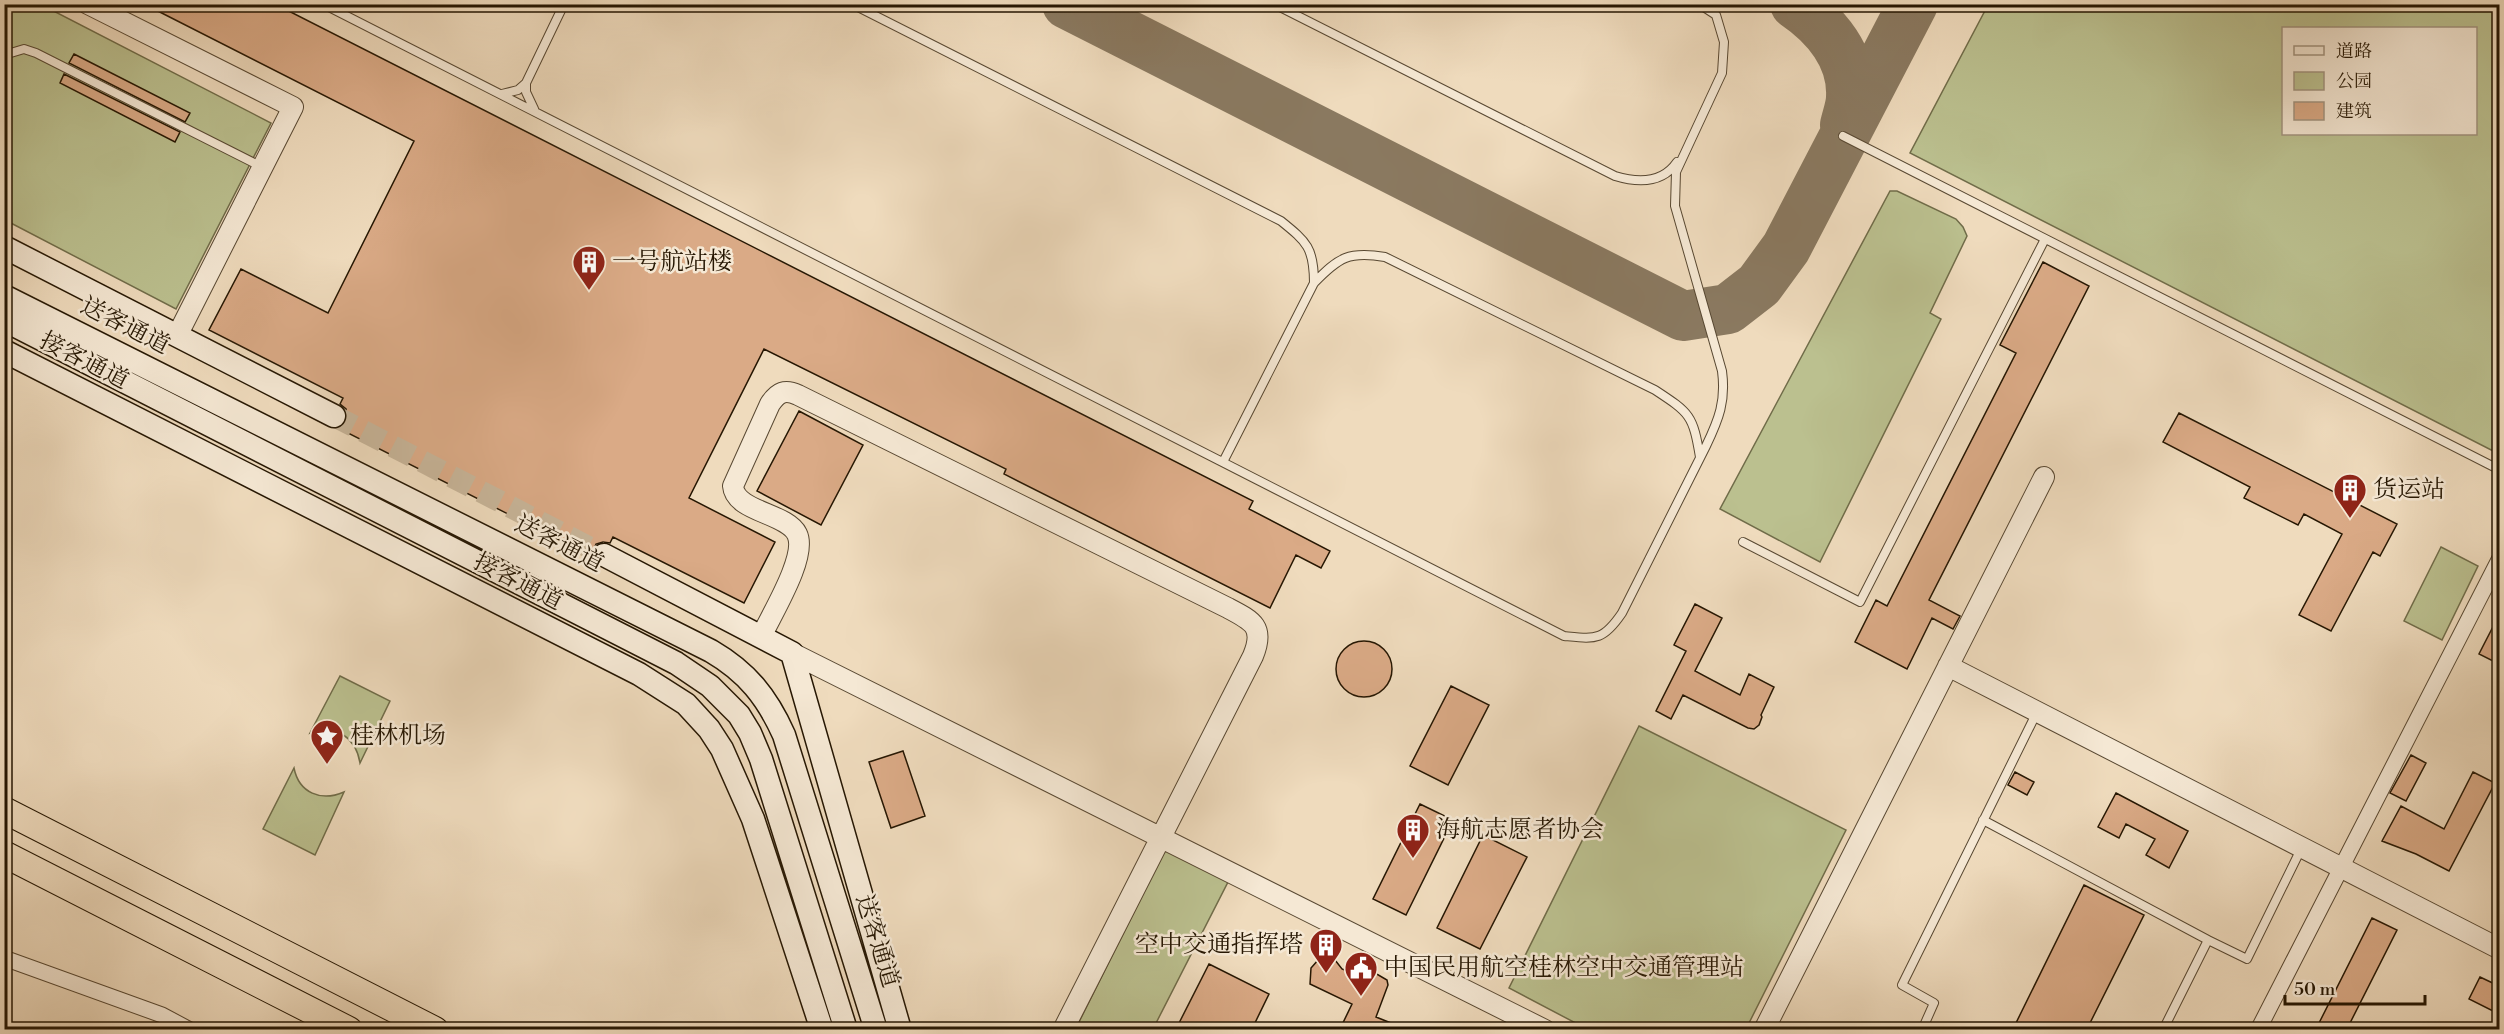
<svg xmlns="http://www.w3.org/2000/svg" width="2504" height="1034" font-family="'Libre Bodoni','Noto Serif SC',serif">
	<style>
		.green { fill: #bbc08f; stroke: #706c49; stroke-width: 1.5; fill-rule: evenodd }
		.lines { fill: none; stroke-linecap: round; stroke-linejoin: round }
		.taxiway { stroke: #8a7960; stroke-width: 50 }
		.building { fill: #daaa86; stroke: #261703; stroke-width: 1.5 }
		.secondary-tunnel { stroke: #c7b498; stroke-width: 22; stroke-dasharray: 22 11; stroke-linecap: butt }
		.service-casing { stroke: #584832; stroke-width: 10 }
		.minor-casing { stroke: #584832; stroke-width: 17 }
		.tertiary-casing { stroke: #584832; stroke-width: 22 }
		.secondary-casing { stroke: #261703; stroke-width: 25 }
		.trunk-casing { stroke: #261703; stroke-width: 28 }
		.service { stroke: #f5e8d4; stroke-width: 8 }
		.minor { stroke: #f5e8d4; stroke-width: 15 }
		.tertiary { stroke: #f5e8d4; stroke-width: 20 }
		.secondary { stroke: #f5e8d4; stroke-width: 22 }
		.trunk { stroke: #efdbbd; stroke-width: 26 }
		.labels { text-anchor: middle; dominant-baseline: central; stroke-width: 5; stroke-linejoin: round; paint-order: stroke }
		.poi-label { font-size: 24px; fill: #261703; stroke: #f5e8d4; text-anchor: start }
		.street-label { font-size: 24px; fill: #261703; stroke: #f5e8d4 }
	</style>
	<rect width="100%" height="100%" fill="#efdbbd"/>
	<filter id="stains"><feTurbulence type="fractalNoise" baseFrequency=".00333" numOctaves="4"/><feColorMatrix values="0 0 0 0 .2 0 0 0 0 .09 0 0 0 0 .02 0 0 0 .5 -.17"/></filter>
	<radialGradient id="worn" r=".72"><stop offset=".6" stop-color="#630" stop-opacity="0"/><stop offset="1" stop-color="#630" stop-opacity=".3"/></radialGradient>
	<path class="green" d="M 4,5 L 42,5 L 271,123 L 176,309 L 5,220 Z
		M 1988,5 L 2499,5 L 2499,454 L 1910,153 ZM 2476,28 L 2476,134 L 2284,134 L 2284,28 Z
		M 1890,191 L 1897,191 L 1956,219 L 1963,227 L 1967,236 L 1930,313 L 1941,319 L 1820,562 L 1720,509 Z
		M 2441,547 L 2478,566 L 2442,640 L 2404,621 Z
		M 340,676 L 390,701 L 360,763 C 356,738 336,723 310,733 Z
		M 1639,726 L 1846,830 L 1746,1029 L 1587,1029 L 1509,988 Z
		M 294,768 C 299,793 321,802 344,792 L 315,855 L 263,829 Z
		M 1165,850 L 1229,880 L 1153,1029 L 1075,1030 Z"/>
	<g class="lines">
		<path class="taxiway" d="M 1067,4 L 1683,316 L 1728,309 L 1759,285 L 1786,248 L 1913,4
			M 1795,4 C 1826,25 1853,57 1851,97 C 1851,106 1847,116 1845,125"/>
	</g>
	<path class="building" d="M 144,4 L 275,4 L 1253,501 L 1249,509 L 1330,551 L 1321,568 L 1296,555 L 1270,608 L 1004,474 L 1006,469 L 764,349 L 689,498 L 775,542 L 744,603 L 613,537 L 610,543 L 603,542 L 596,544 L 591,556 L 338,428 L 346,423 L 347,416 L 346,409 L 340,404 L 343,398 L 209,330 L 241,269 L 328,313 L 414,141 Z
		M 74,54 L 190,113 L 185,122 L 69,63 Z
		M 64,74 L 180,132 L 175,142 L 60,83 Z
		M 2043,262 L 2089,286 L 1929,600 L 1960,616 L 1953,629 L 1932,618 L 1907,669 L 1855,642 L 1876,600 L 1887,606 L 2016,353 L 2000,345 Z
		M 799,411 L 863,445 L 821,525 L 757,491 Z
		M 2179,413 L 2397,524 L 2380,556 L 2373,552 L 2331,631 L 2299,615 L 2342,534 L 2304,514 L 2298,525 L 2244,498 L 2250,487 L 2163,442 Z
		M 1695,604 L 1722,618 L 1695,671 L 1740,695 L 1749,674 L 1774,687 L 1761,715 L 1762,717 L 1759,725 L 1754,729 L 1748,728 L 1683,695 L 1671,719 L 1656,711 L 1686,651 L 1674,645 Z
		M 2499,615 L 2499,664 L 2479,654 Z
		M1336 669a28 28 0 1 1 56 0a28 28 0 1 1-56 0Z
		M 1451,686 L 1489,705 L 1448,785 L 1410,766 Z
		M 903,751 L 925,816 L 891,828 L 869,762 Z
		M 2411,755 L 2426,763 L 2406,801 L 2390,793 Z
		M 2015,772 L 2034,782 L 2027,795 L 2008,785 Z
		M 2473,772 L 2495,783 L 2449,871 L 2416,854 L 2382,841 L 2401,806 L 2444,829 Z
		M 2116,793 L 2188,831 L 2169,868 L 2146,855 L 2155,839 L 2126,824 L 2119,838 L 2098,827 Z
		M 1420,804 L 1453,820 L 1406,915 L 1373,899 Z
		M 1483,835 L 1527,857 L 1480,949 L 1437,928 Z
		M 2084,885 L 2144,915 L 2087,1029 L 2013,1029 Z
		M 2372,918 L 2397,930 L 2347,1029 L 2316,1029 Z
		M 1324,958 L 1335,960 L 1342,969 L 1368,980 L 1375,973 L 1387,980 L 1388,985 L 1376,1017 L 1406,1029 L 1340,1029 L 1352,1004 L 1310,984 L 1311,968 L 1319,959 Z
		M 1209,964 L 1269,994 L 1252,1029 L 1176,1029 Z
		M 2480,977 L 2499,986 L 2499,1014 L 2469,999 Z"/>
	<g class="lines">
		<path class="secondary-tunnel" d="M 334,416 L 604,555"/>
		<defs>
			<path id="service" d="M 323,4 L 1564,636 C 1596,639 1603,641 1622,613 L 1706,446 C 1719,419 1726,401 1722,371 L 1675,206 L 1676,172 L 1722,73 L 1724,42 L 1716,15 L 1699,4
				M 852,4 L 1281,221 C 1307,242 1314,248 1314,283
				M 1274,4 L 1615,176 C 1638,183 1662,184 1677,162
				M 4,55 L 24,49 L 36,53 L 262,167
				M 526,83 L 526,92 L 534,109
				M 502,94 L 518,90 L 526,83 L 564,4
				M 1843,136 L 2500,470
				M 1223,462 L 1314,283 C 1339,257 1349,251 1385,257 L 1655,390 C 1690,413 1693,415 1700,457
				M 1743,542 L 1860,602 L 2045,239
				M 1983,820 L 2208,940 L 2163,1030
				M 2208,940 L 2247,959 L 2301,849
				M 1922,1030 L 1934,1003 L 1902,985 L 2037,712"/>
			<path id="minor" d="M 4,958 L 162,1015 L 190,1030
				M 2258,1030 L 2500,558"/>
			<path id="tertiary" d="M 88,4 L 293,107 L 177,336
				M 761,637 C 771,615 808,556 797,534 C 787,513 735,512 733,486 L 770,404 C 778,392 785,389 798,395 L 1228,608 C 1253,621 1265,627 1253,656 L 1063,1030
				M 792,653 L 1545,1030
				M 1948,666 L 2500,949
				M 1764,1030 L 2044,477"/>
			<path id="secondary" d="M 4,247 L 334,416
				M 4,296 L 711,651 C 747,672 767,697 784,735 L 876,1030
				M 4,320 L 676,663 L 710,686 L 739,715 L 750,733 L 761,759 L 846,1030
				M 4,351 L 639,674 L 686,704 L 709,729 L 722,749 L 753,819 L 822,1030
				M 604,555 L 792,653 L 900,1030"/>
			<path id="trunk" d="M 4,810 L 435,1030
				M 4,854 L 349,1030"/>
		</defs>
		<use href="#service" class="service-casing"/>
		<use href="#minor" class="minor-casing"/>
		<use href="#tertiary" class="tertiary-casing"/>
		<use href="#secondary" class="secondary-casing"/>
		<use href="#trunk" class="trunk-casing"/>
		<use href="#service" class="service"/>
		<use href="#minor" class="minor"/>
		<use href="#tertiary" class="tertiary"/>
		<use href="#secondary" class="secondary"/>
		<use href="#trunk" class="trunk"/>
	</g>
	<defs>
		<symbol id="building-pin" viewBox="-11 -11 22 30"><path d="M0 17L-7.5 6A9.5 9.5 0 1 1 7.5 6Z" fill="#8f2418" stroke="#f5e8d4"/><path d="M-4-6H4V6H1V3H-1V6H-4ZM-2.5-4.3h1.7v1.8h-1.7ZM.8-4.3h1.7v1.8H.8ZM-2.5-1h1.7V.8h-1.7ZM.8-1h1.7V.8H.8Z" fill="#fff"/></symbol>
		<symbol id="sight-pin" viewBox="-11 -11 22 30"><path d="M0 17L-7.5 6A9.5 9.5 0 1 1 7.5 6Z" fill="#8f2418" stroke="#f5e8d4"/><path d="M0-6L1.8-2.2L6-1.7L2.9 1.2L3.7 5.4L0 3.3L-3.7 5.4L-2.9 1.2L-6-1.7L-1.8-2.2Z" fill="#fff"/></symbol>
		<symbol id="civic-pin" viewBox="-11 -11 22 30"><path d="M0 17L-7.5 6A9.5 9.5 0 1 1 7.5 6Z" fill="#8f2418" stroke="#f5e8d4"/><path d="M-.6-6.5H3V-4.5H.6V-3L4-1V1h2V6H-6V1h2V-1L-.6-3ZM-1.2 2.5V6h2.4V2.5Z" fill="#fff"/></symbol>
	</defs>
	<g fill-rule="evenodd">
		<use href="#building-pin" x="570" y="243" width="38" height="52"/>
		<use href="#building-pin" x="2331" y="471" width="38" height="52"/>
		<use href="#sight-pin" x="308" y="717" width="38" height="52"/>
		<use href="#building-pin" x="1394" y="811" width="38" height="52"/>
		<use href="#building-pin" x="1307" y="926" width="38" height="52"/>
		<use href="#civic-pin" x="1342" y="949" width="38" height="52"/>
	</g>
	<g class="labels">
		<g class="poi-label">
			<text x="612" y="262">一号航站楼</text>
			<text x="2373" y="490">货运站</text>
			<text x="350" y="736">桂林机场</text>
			<text x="1436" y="830">海航志愿者协会</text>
			<text x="1303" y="945" text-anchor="end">空中交通指挥塔</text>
			<text x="1384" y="968">中国民用航空桂林空中交通管理站</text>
		</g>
		<g class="street-label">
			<text transform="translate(125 326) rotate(27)">送客通道</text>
			<text transform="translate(84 361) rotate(27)">接客通道</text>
			<text transform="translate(559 544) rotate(27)">送客通道</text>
			<text transform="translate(518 582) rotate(27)">接客通道</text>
			<text transform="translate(877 941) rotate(73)">送客通道</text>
		</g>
	</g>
	<rect width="2504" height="1034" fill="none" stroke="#efdbbd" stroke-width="24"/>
	<rect x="6" y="6" width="2492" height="1022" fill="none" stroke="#261703" stroke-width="3"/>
	<rect x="12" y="12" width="2480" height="1010" fill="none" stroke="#261703" stroke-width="1.5"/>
	<rect x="2282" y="27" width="195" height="108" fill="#f5e8d4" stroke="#a29480" stroke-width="1.5"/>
	<rect x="2294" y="46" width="30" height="9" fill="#f5e8d4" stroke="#a29480" stroke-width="1.5"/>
	<text x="2336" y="57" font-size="18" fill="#261703">道路</text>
	<rect x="2294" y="72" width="30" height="18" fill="#bbc08f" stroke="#a29480" stroke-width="1.5"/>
	<text x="2336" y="87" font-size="18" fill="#261703">公园</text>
	<rect x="2294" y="102" width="30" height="18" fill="#daaa86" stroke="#a29480" stroke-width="1.5"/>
	<text x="2336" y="117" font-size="18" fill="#261703">建筑</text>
	<path d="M2285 995v9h140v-9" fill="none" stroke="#261703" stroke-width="3"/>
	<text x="2294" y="995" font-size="18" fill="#261703" stroke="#f5e8d4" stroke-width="4.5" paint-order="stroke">50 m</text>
	<rect width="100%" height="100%" filter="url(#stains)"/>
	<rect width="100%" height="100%" fill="url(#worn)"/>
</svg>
